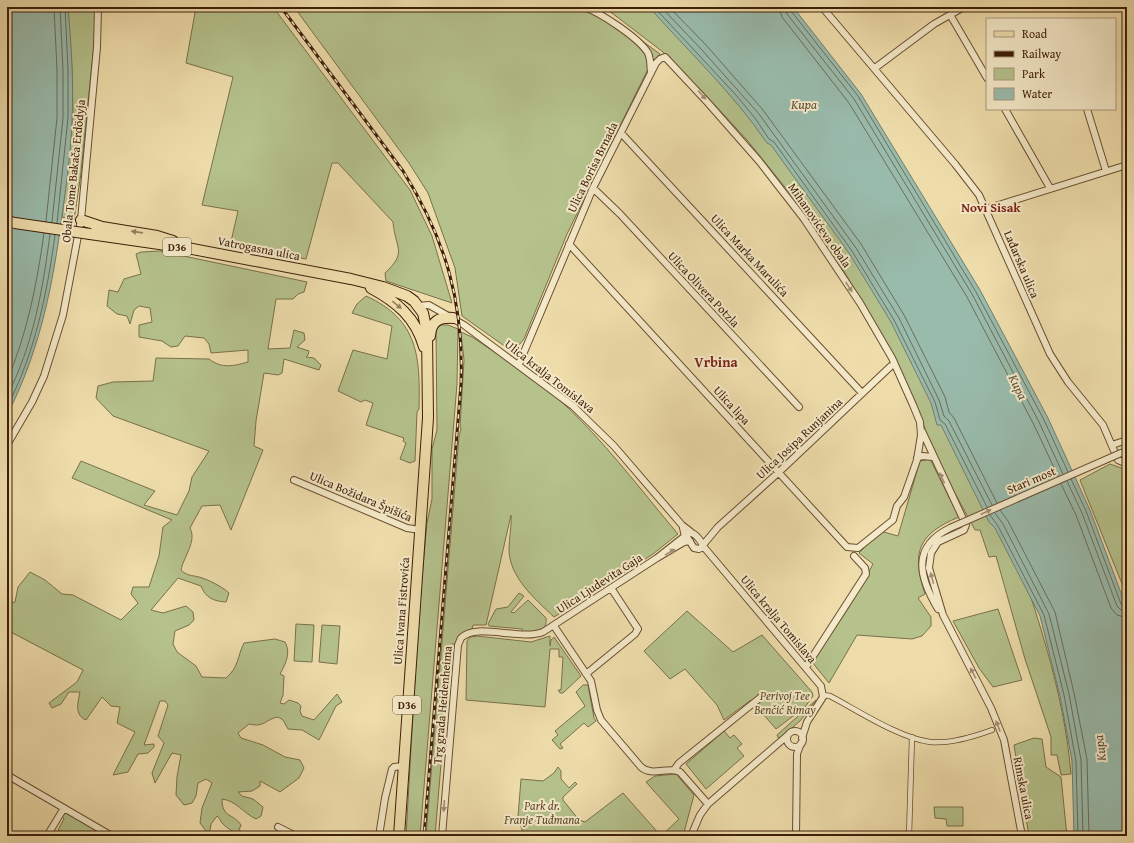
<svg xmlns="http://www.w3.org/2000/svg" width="1134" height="843" font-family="'Gentium Book Plus',serif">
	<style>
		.green { fill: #b5c28c; stroke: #7a704a }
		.water { fill: #99bbac; stroke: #757d6b }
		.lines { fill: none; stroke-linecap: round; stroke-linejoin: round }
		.shore { stroke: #6c6d5a; stroke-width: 1 }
		.pedestrian-casing { stroke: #6a4e32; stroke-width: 6 }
		.minor-casing { stroke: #6a4e32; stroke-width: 8 }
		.primary-casing { stroke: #3e1f09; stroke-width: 12 }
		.pedestrian { stroke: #f4e9c8; stroke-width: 4.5 }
		.minor { stroke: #f4e9c8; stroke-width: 6 }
		.primary { stroke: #eeddab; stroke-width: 10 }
		.rail-casing { stroke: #3e1f09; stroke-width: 3 }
		.rail { stroke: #f4e9c8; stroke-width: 1.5; stroke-dasharray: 4.5; stroke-linecap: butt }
		.minor-bridge-casing { stroke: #6a4e32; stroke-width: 8; stroke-linecap: butt }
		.primary-bridge-casing { stroke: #3e1f09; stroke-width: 12; stroke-linecap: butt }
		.minor-bridge { stroke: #f4e9c8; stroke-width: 6 }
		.primary-bridge { stroke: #eeddab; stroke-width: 10 }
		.oneway { fill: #a28e72 }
		.oneway2 { fill: #967e5a }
		.labels { text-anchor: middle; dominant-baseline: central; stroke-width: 4; stroke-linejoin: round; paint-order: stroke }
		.shield { fill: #f4e9c8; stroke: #755c42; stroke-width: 1 }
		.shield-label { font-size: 11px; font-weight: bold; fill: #3e1f09 }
		.street-label { font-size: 12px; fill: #3e1f09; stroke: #f4e9c8 }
		.park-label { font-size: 12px; font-style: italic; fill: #5c482a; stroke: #f4e9c8 }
		.water-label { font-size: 13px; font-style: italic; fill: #594e3a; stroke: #f4e9c8 }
		.neighbourhood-label { font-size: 13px; font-weight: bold; fill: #7a1f14; stroke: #f4e9c8 }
		.quarter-label { font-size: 14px; font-weight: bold; fill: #7a1f14; stroke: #f4e9c8 }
	</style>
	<rect width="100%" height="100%" fill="#eeddab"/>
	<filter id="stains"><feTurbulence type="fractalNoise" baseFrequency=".005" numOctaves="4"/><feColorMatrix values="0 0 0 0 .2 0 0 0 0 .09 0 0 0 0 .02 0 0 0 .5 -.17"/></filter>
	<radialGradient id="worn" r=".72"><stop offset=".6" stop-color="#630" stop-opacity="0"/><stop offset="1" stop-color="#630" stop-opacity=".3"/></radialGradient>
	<path class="green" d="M 68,7 L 94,7 L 96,24 L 81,173 L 74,220 L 62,217 L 73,118 L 72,70 Z
		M 196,7 L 273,7 L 410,190 L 432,236 L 452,303 L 386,281 L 385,273 C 408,252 395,248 393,222 L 338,163 L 332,163 L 306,259 L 230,246 L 238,211 L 202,205 L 233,77 L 186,63 Z
		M 294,7 L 596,7 L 660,54 L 647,71 L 567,234 L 524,339 L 513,352 L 462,316 L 455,268 L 428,193 L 409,163 Z
		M 604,7 L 707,7 L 740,34 L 1009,533 C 1036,611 1064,691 1071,774 L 1061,775 L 1057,755 L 1051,755 L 1051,737 L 1025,659 L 996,556 L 989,557 L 980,530 L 975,530 L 931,449 L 920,413 L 897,362 L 863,303 L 828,245 L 788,191 L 747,140 L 700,89 L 663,52 Z
		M 160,251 L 307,282 L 304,292 L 298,294 L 293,299 L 276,299 L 268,349 L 290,348 L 294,330 L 304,333 L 305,340 L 297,347 L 309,351 L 308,355 L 306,357 L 314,358 L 321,365 L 319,370 L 284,359 L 282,373 L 278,375 L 264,373 L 256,421 L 254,446 L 263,450 L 231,530 L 220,505 L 202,506 L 190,528 C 197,541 184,556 181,570 C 187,576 191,575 199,577 C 207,579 223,587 229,593 L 226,602 C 213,601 206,598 201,586 L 178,578 L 151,610 L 163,613 L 186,606 L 193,612 L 194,620 L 189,625 L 175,631 L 173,644 L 177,652 L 196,666 L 202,677 L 226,678 C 239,667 237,657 244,643 L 275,639 L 285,642 C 291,653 286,663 280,674 L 284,676 L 283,695 L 280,703 L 284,704 L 289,700 L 298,703 L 301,706 L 300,711 L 302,716 L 314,720 L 337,694 L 342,702 L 336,706 L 319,740 L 302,730 L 288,729 L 283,720 L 278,717 C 265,719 265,728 249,724 L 238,733 L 241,738 L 263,745 L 285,757 L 300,760 L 304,768 L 299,778 L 280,792 L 260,781 L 260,786 L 252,791 L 238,792 L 242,796 L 253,799 L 263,807 L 261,816 L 256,819 C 243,813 237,801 222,799 C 222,818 233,813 241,825 L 239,830 L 250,836 C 240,836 230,831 223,824 C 220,821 220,818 217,816 L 211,824 L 209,835 L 200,823 L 202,808 L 212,783 L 206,779 L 198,783 L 196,796 L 192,803 L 184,805 L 176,795 L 177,777 L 181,755 L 172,753 L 155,783 L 152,773 L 164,743 L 158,736 L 168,705 L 165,701 L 160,701 L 144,745 L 154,744 L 154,747 L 148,753 L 138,754 L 128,772 L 113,775 L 135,732 L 117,723 L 120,707 L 111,706 L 102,697 L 86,720 C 74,715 78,702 80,692 L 69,692 L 61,704 L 52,708 L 49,703 L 77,682 L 83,670 L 7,630 L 7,603 L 15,602 L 18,587 L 30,572 L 45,580 L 62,594 L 73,595 L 121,620 L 138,603 L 131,594 L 133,587 L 149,587 L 159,556 L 163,527 L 172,520 L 72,478 L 81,461 L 155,491 L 144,505 L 177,515 L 189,491 L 192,477 L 209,451 L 113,416 L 96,398 L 98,386 L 113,382 L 153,381 L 156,358 L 209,359 C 222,369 233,366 248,362 L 248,350 L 211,353 L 209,344 L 204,338 L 185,336 L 178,346 L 171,347 L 162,341 L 139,337 L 139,325 L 152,322 L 150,308 L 139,306 L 134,310 L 130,324 L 127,316 L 117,314 L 107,306 L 109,290 L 118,292 L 124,279 L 141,274 L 136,254 L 141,252 Z
		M 366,296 C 419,320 420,357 419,409 L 417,412 L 415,461 L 410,463 L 400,459 L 406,443 L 403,441 L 404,438 L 366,425 L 373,403 L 365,400 L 361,402 L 338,391 L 353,350 L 387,359 L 392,326 L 352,313 L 357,304 Z
		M 440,325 L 448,325 L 458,329 L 457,384 L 420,836 L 406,836 L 419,610 L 427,523 L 432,499 L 432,449 L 437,430 L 436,330 Z
		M 461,332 L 472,337 C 500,356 529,374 554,395 C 601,436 638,487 678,534 L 653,554 L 554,617 C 535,599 509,577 509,549 C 509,538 512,525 511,515 L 486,625 L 473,625 L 472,629 L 462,634 L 456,644 L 451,644 L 435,836 L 426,836 L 459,436 L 461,429 L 460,427 L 464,360 Z
		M 930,459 L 959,517 C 918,534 911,552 925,594 L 918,598 L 931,617 L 931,626 L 922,636 L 912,639 L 857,635 L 829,683 L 812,662 L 849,607 L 873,564 L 859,553 L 880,531 L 898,536 L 919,464 L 920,461 Z
		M 1110,464 L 1127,470 L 1127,557 L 1123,558 L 1127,567 L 1127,596 L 1080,480 Z
		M 519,593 L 524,596 L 511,612 L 514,613 L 528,600 L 546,618 C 548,632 534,632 523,632 L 522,629 L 489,626 L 488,624 L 496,609 L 508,607 Z
		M 998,609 L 1022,680 L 993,687 L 979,668 L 953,621 Z
		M 687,611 L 733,652 L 762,635 L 812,692 L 813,696 L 805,707 L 776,729 L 751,700 L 724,720 L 717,705 L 685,669 L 670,679 L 644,651 Z
		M 296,624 L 314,625 L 312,662 L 294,661 Z
		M 322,625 L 340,626 L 337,664 L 319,662 Z
		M 477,636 L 531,642 L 550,636 L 550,646 L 551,640 L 554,637 L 581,676 L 563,693 L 560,693 L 558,690 L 561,690 L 563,657 L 559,657 L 559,649 L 550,649 L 545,707 L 466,700 L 467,641 L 470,637 Z
		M 583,685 L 588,685 L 594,718 L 596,721 L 588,727 L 584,723 L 560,744 L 563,748 L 560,749 L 552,740 L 558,735 L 555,731 L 585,706 L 576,692 Z
		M 816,700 L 800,721 L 779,739 L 777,735 Z
		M 724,731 L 730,738 L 734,735 L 742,744 L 737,748 L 744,756 L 706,789 L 686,764 Z
		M 1034,738 L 1042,739 L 1046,767 L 1061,777 L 1067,836 L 1029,836 L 1014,745 Z
		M 558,767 L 561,771 L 561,779 L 569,788 L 575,782 L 577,784 L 563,797 L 563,800 L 579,820 L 585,822 L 623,793 L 661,836 L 679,819 L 646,782 L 655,776 L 676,774 L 694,795 L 683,836 L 524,836 L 518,817 L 521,779 L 543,781 L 554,773 Z
		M 934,807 L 963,807 L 963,826 L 947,826 L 946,819 L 935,818 Z
		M 66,813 L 95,829 L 93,836 L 69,836 L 58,830 L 64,819 L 62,816 Z"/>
	<path class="water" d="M 7,7 L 68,7 C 71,44 74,82 72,119 C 71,156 65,193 60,230 C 51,295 37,357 7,415 Z
		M 649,7 L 793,7 L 861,94 L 980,290 L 1048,418 L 1090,510 L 1127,609 L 1127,836 L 1074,836 L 1072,761 L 1060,696 L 1040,616 L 995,528 L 989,522 L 941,425 L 937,425 L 931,403 L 891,322 L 849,253 L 771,145 L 767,143 C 733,93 689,52 649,7 Z"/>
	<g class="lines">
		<path class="shore" d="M 654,7 L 736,95 L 755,118 L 769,139 L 774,142 L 852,251 L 894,320 L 935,402 L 940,420 L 945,424 L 987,507
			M 661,7 L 701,49 L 759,114 L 856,248 L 899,318 L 939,400 L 944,416 L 949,421 L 992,505
			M 669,7 L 706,45 L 763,110 L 861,244 L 904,315 L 945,397 L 949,412 L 954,418 L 997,503
			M 779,7 L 782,17 L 849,103 L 967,297 L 1034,425 L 1058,476
			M 785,7 L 787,14 L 854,99 L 972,294 L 1039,422 L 1063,474
			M 790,7 L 791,11 L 858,96 L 976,292 L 1044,420 L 1068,472
			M 46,221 L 57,118 L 57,70 L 54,7
			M 52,222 L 63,118 L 63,70 L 60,7
			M 57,223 L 68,118 L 68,70 L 65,7
			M 7,381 C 27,334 37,284 44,233
			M 7,396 C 33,346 43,289 50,234
			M 7,407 C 35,353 47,294 55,235
			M 1071,479 L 1086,511 L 1121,604 L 1127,606
			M 1067,481 L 1082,513 L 1117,606 L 1121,610 L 1127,612
			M 1061,484 L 1076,515 L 1111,608 L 1117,615 L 1127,618
			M 1000,510 L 1008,521 L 1055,612 L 1074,693 L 1087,759 L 1089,836
			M 995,513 L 1003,524 L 1049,614 L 1069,694 L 1081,760 L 1083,836
			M 990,515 L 998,526 L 1044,615 L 1064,695 L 1076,761 L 1078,836"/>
		<defs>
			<path id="pedestrian" d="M 823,695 L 830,696 C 857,710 899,738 930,742 C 950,744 973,737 992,730
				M 909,836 L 912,737"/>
			<path id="minor" d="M 584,7 C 601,13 639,38 648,53 C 651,59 650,66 651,72
				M 822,7 L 955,164 L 979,195 L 1050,354 L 1068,382 L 1103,425 L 1118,460 L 1127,464
				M 952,18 L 987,78
				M 875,68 L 934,24 L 964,7
				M 1005,109 L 1050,188
				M 1087,109 L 1106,171
				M 621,133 L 862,393
				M 593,188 L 620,214 L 799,407
				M 986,209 L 1127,165
				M 418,306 L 429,305 L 464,325 L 573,406 L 614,446 L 682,525 L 691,532
				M 519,364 L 593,188 L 656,63 L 660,59 L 665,57 L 708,103 L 759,161 L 804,219 L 860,303 L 892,358 L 913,405 L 920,422 L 921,435 L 917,460 L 904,497 L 897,506 L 893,520 L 858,548 L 847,547 L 569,244
				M 922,431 L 966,525 L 964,530 L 938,542 L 931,553 L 929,568 L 943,615 L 991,708 L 1004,740 L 1022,836
				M 7,445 L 32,402 L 44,376 L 63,315 L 81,220 L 97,47 L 98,7
				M 1112,445 L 1127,440
				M 1121,453 L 1127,451
				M 917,458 L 922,456 L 933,457
				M 294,480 L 407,528 L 420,530
				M 683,528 L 685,536 L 657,558 L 684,542 L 690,541
				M 689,532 C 695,533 702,541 703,547 L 699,549 L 694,548 L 687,537 Z
				M 703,545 L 718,527 L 779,472 L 891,366 L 894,365
				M 703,546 L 821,686 L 823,697 L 807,722 L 802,738
				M 938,609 C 919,577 911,547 950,528
				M 554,626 L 591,681 L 597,710 L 601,720 L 641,767 C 652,777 668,766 680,772 L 708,804
				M 806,667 L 866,574 L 865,568 L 854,556
				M 586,674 L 635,634 L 638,629 L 611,588
				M787 739a8 8 0 1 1 16 0a8 8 0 1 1-16 0Z
				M 674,770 L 679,763 L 761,697
				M 7,775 L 112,836
				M 278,827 L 296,836
				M 47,836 L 64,808
				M 379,836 L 385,798 L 392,769 L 394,767 L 403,766
				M 442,836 L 458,645 L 461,638 C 476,622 520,641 543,632 L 657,558
				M 691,836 L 700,815 L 708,804 L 788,735
				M 796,836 L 797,754 L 801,743"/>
			<path id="primary" d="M 81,220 L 102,227 L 157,236 L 173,241
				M 7,221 L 15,223
				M 90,234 L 187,248 L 351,279 L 383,287 L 407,296 L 414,301 L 423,313 L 427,332 L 428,418 L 399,836
				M 371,288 C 397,302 416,318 424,347
				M 430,336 C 431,321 439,317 453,318"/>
		</defs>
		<use href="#pedestrian" class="pedestrian-casing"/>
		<use href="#minor" class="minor-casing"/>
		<use href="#primary" class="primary-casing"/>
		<use href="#pedestrian" class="pedestrian"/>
		<use href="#minor" class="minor"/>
		<use href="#primary" class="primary"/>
		<defs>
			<path id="rail" d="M 281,7 L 403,171 C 446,240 464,303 461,384 L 424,836"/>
		</defs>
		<use href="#rail" class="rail-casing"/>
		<use href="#rail" class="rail"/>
		<defs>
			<path id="minor-bridge" d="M 950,528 L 1121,453"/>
			<path id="primary-bridge" d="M 15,223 L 90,234"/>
		</defs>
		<use href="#minor-bridge" class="minor-bridge-casing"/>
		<use href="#primary-bridge" class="primary-bridge-casing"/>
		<use href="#minor-bridge" class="minor-bridge"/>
		<use href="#primary-bridge" class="primary-bridge"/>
	</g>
	<defs><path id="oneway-solid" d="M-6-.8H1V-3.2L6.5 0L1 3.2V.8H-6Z"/></defs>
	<g class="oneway">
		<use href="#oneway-solid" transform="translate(702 95) rotate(48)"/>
		<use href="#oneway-solid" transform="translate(849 287) rotate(57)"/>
		<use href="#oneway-solid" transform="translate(942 478) rotate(-115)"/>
		<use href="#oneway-solid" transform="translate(986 512) rotate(-25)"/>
		<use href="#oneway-solid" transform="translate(670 552) rotate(-31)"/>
		<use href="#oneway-solid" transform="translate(932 578) rotate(-105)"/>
		<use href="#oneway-solid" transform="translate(973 673) rotate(-118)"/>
		<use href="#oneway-solid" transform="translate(998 726) rotate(-111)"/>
		<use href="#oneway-solid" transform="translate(444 806) rotate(94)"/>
	</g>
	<g class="oneway2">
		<use href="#oneway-solid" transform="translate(137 232) rotate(-172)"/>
		<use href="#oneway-solid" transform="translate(397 305) rotate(39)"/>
	</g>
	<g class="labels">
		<g class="shield">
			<rect x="163" y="238" width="28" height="18" rx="3"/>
			<rect x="393" y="696" width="28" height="18" rx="3"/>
		</g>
		<g class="shield-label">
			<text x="177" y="247">D36</text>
			<text x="407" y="705">D36</text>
		</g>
		<g class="street-label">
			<text transform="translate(592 167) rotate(-64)">Ulica Borisa Brnada</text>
			<text transform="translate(73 171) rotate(-84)">Obala Tome Bakača Erdödyja</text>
			<text transform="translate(820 225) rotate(55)">Mihanovićeva obala</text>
			<text transform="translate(259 248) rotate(11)">Vatrogasna ulica</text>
			<text transform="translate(750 255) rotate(47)">Ulica Marka Marulića</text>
			<text transform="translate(1022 264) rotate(67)">Lađarska ulica</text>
			<text transform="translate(704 289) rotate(47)">Ulica Olivera Potzla</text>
			<text transform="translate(550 376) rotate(38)">Ulica kralja Tomislava</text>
			<text transform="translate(732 405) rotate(47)">Ulica lipa</text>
			<text transform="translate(799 438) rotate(-43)">Ulica Josipa Runjanina</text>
			<text transform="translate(1031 480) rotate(-23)">Stari most</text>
			<text transform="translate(361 496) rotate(23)">Ulica Božidara Špišića</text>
			<text transform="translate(599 583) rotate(-33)">Ulica Ljudevita Gaja</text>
			<text transform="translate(401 611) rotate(-86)">Ulica Ivana Fistrovića</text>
			<text transform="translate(779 619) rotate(50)">Ulica kralja Tomislava</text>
			<text transform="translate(442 705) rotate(-85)">Trg grada Heidenheima</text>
			<text transform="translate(1024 788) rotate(79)">Rimska ulica</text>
		</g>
		<g class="park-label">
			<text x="785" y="695">Perivoj Tee<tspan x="785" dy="14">Benčić Rimay</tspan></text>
			<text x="542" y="805">Park dr.<tspan x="542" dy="14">Franje Tuđmana</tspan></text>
		</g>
		<g class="water-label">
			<text x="804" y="104">Kupa</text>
			<text transform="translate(1018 387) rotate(64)">Kupa</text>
			<text transform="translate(1100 748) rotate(-97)">Kupa</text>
		</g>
		<g class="neighbourhood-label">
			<text x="991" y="207">Novi Sisak</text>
		</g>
		<g class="quarter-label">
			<text x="716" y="362">Vrbina</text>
		</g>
	</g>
	<rect width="1134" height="843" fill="none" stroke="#eeddab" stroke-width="24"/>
	<rect x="8" y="8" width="1118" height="827" fill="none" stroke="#3e1f09" stroke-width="2"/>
	<rect x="12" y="12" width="1110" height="819" fill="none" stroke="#3e1f09"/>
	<rect x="986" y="18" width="130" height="92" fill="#f4e9c8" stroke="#ab987c"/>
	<rect x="994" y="31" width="20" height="6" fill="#eeddab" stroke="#ab987c"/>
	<text x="1022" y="38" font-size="12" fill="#3e1f09">Road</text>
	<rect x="994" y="51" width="20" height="6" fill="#3e1f09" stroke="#ab987c"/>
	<text x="1022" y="58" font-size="12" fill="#3e1f09">Railway</text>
	<rect x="994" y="68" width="20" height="12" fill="#b5c28c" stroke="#ab987c"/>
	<text x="1022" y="78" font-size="12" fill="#3e1f09">Park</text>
	<rect x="994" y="88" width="20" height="12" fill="#99bbac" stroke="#ab987c"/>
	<text x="1022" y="98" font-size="12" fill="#3e1f09">Water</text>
	<rect width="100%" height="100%" filter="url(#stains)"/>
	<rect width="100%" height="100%" fill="url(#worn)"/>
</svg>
